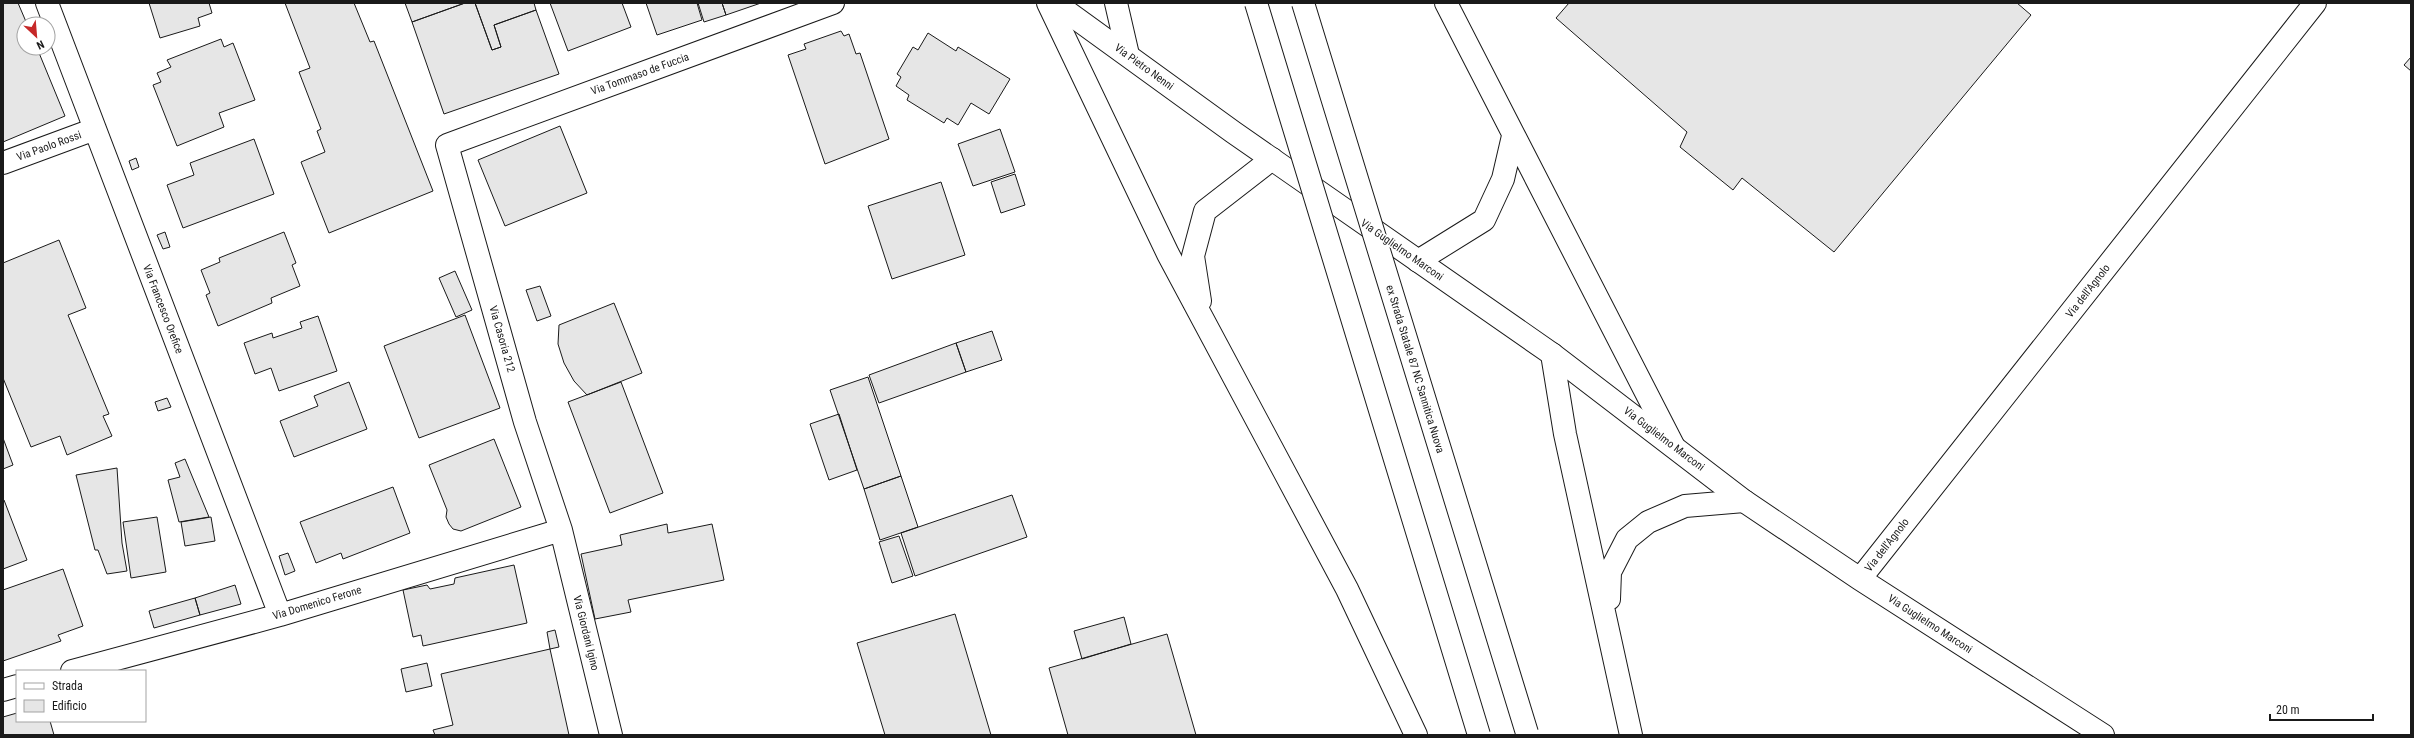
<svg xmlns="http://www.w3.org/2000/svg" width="2414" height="738" font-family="'Roboto Condensed',sans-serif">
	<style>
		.building { fill: #e6e6e6; stroke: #1a1a1a }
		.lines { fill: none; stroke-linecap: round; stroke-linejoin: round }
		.minor-casing { stroke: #1a1a1a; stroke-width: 24 }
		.highway-casing { stroke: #1a1a1a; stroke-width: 24 }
		.minor { stroke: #fff; stroke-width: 22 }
		.highway { stroke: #fff; stroke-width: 22 }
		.highway-bridge-casing { stroke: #1a1a1a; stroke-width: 24; stroke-linecap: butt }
		.highway-bridge { stroke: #fff; stroke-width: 22 }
		.labels { text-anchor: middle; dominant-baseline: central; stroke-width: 3; stroke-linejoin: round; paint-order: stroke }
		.street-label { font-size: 11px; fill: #1a1a1a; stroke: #fff }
	</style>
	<rect width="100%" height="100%" fill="#fff"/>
	<path class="building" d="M 3,3 L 18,3 L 27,24 L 24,24 L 24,48 L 37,48 L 65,116 L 3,142 Z
		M 149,3 L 209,3 L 212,13 L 198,18 L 200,26 L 160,38 Z
		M 285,3 L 354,3 L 370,42 L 374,41 L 433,191 L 329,233 L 301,162 L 325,152 L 317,131 L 321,129 L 299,72 L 310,68 Z
		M 405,3 L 465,3 L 412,22 Z
		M 465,3 L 475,3 L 492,50 L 501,47 L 494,25 L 536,10 L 559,74 L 444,114 L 412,22 Z
		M 475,3 L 534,3 L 536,10 L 494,25 L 501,47 L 492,50 Z
		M 550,3 L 622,3 L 631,27 L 568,51 Z
		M 646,3 L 697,3 L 702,20 L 657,35 Z
		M 698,3 L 722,3 L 726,15 L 704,22 Z
		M 722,3 L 761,3 L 726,15 Z
		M 1569,3 L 2017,3 L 2031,15 L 1834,252 L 1742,178 L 1733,190 L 1680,147 L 1687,132 L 1556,18 Z
		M 841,31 L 844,36 L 849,34 L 856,54 L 860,53 L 889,139 L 825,164 L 788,55 L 806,49 L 804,44 Z
		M 928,33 L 956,51 L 958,47 L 1010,79 L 989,114 L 971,103 L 958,125 L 947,118 L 944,123 L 907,100 L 909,95 L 896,86 L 901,77 L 897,74 L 913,47 L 918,50 Z
		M 221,39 L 224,47 L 233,43 L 255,100 L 219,113 L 224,127 L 177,146 L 153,85 L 161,82 L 157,73 L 171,67 L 167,60 Z
		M 2411,57 L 2411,71 L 2404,65 Z
		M 560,126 L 587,193 L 505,226 L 478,160 Z
		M 1000,129 L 1015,172 L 973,186 L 958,144 Z
		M 254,139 L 274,194 L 183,228 L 167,185 L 194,175 L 190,163 Z
		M 136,158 L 139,167 L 132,170 L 129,161 Z
		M 1015,174 L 1025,205 L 1001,213 L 991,182 Z
		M 941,182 L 965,255 L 892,279 L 868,206 Z
		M 165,232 L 170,247 L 163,249 L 157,235 Z
		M 284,232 L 296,263 L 292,265 L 300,286 L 271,298 L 272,303 L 218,326 L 206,295 L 210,293 L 201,270 L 220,262 L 219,258 Z
		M 59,240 L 86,308 L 68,315 L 109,414 L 103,416 L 112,436 L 67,455 L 60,436 L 31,447 L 3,378 L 3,263 Z
		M 455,271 L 472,310 L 456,317 L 439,278 Z
		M 540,286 L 551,316 L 537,321 L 526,290 Z
		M 614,303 L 642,373 L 587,395 L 574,381 L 564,363 L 558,344 L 559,325 Z
		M 465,315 L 500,408 L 419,438 L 384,346 Z
		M 318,316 L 337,371 L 279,391 L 271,368 L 255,374 L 244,343 L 272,333 L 273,338 L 302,328 L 300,322 Z
		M 992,331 L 1002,360 L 966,372 L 956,343 Z
		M 956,343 L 966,372 L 879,403 L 869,375 Z
		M 868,377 L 901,476 L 864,489 L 830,390 Z
		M 349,382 L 367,429 L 294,457 L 280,421 L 318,406 L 314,396 Z
		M 621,382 L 663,493 L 610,513 L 568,402 Z
		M 167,398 L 171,407 L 158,411 L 155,402 Z
		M 839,414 L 857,470 L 829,480 L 810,424 Z
		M 3,438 L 13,465 L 3,469 Z
		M 494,439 L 521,507 L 461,531 L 453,529 L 449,524 L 446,517 L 447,510 L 429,465 Z
		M 185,459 L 209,517 L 179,522 L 168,480 L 180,477 L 175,463 Z
		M 117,468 L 122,543 L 127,571 L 107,574 L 98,550 L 95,550 L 76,475 Z
		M 901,476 L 918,527 L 880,540 L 864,489 Z
		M 393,487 L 410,533 L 343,559 L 341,553 L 316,563 L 300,522 Z
		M 1012,495 L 1027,537 L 915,576 L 901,533 Z
		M 4,500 L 27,560 L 3,569 L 3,501 Z
		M 157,517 L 166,572 L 131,578 L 123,522 Z
		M 211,517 L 215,541 L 185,546 L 181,522 Z
		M 667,524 L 668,533 L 712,524 L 724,580 L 628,600 L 631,612 L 595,619 L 581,554 L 622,545 L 620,535 Z
		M 899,536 L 913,576 L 892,583 L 879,542 Z
		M 288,553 L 295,571 L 285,575 L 279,556 Z
		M 514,565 L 527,623 L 423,646 L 421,635 L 413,637 L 403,590 L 427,585 L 430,589 L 454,584 L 455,578 Z
		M 63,569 L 83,626 L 58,635 L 61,641 L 3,661 L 3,590 Z
		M 235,585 L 241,604 L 200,615 L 195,598 Z
		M 195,598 L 200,615 L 154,628 L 149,611 Z
		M 955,614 L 991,735 L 885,735 L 857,643 Z
		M 1124,617 L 1131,644 L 1082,659 L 1074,631 Z
		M 555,630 L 559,647 L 550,649 L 547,632 Z
		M 1167,634 L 1196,735 L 1068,735 L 1049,668 Z
		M 550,649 L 569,735 L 435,735 L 433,730 L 453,725 L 441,674 Z
		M 427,663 L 432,686 L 406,692 L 401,669 Z
		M 17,713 L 17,721 L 50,721 L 54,735 L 3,735 L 3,717 Z"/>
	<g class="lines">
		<defs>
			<path id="minor" d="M 47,3 L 280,615
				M 1055,3 L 1233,132 L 1552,354 L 1744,501 L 1860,579 L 2103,735
				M 3,163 L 95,129
				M 1860,579 L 2315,3
				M 72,671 L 280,615 L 561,530
				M 3,690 L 17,686
				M 611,735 L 561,530 L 525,422 L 447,145 L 833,3"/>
			<path id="highway" d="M 1048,3 L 1168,254 L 1347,589 L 1416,735
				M 1116,3 L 1128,55
				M 1446,3 L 1673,445
				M 1418,261 L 1484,220 L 1503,179 L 1513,136
				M 1200,301 L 1193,256 L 1205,211 L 1272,159
				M 1552,354 L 1565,434 L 1631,735
				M 1609,599 L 1610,572 L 1627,539 L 1648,522 L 1685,506 L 1744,501"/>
		</defs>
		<use href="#minor" class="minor-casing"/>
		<use href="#highway" class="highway-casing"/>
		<use href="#minor" class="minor"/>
		<use href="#highway" class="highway"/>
		<defs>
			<path id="highway-bridge" d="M 1256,3 L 1479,735
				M 1303,3 L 1527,733"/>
		</defs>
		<use href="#highway-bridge" class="highway-bridge-casing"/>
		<use href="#highway-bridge" class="highway-bridge"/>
	</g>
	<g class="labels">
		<g class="street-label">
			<text transform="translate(1144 67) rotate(36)">Via Pietro Nenni</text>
			<text transform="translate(640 74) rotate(-20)">Via Tommaso de Fuccia</text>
			<text transform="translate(49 146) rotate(-20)">Via Paolo Rossi</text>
			<text transform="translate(1402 250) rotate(35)">Via Guglielmo Marconi</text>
			<text transform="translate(2088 291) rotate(-52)">Via dell'Agnolo</text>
			<text transform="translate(163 309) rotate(69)">Via Francesco Orefice</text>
			<text transform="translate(502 339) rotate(74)">Via Casoria 212</text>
			<text transform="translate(1415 369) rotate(73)">ex Strada Statale 87 NC Sannitica Nuova</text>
			<text transform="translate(1664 439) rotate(37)">Via Guglielmo Marconi</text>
			<text transform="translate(1887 545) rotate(-52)">Via dell'Agnolo</text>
			<text transform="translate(317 603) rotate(-17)">Via Domenico Ferone</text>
			<text transform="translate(1930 624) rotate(33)">Via Guglielmo Marconi</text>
			<text transform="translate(586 633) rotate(76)">Via Giordani Igino</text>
		</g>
	</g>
	<rect width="2414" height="738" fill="none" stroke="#1a1a1a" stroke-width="8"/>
	<rect x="16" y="670" width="130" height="52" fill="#ffffff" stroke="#a3a3a3"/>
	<rect x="24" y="683" width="20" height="6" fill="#ffffff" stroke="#a3a3a3"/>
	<text x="52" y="690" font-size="12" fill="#1a1a1a">Strada</text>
	<rect x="24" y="700" width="20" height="12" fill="#e6e6e6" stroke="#a3a3a3"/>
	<text x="52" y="710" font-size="12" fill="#1a1a1a">Edificio</text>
	<g transform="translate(36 36) rotate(154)"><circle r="19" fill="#ffffff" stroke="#a3a3a3"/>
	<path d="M0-3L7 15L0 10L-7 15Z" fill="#c62828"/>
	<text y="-6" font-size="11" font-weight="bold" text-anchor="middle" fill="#1a1a1a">N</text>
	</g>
	<path d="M2270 714v6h103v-6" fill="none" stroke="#1a1a1a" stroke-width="2"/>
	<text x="2276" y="714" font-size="12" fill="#1a1a1a" stroke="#ffffff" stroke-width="3" paint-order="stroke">20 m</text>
</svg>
